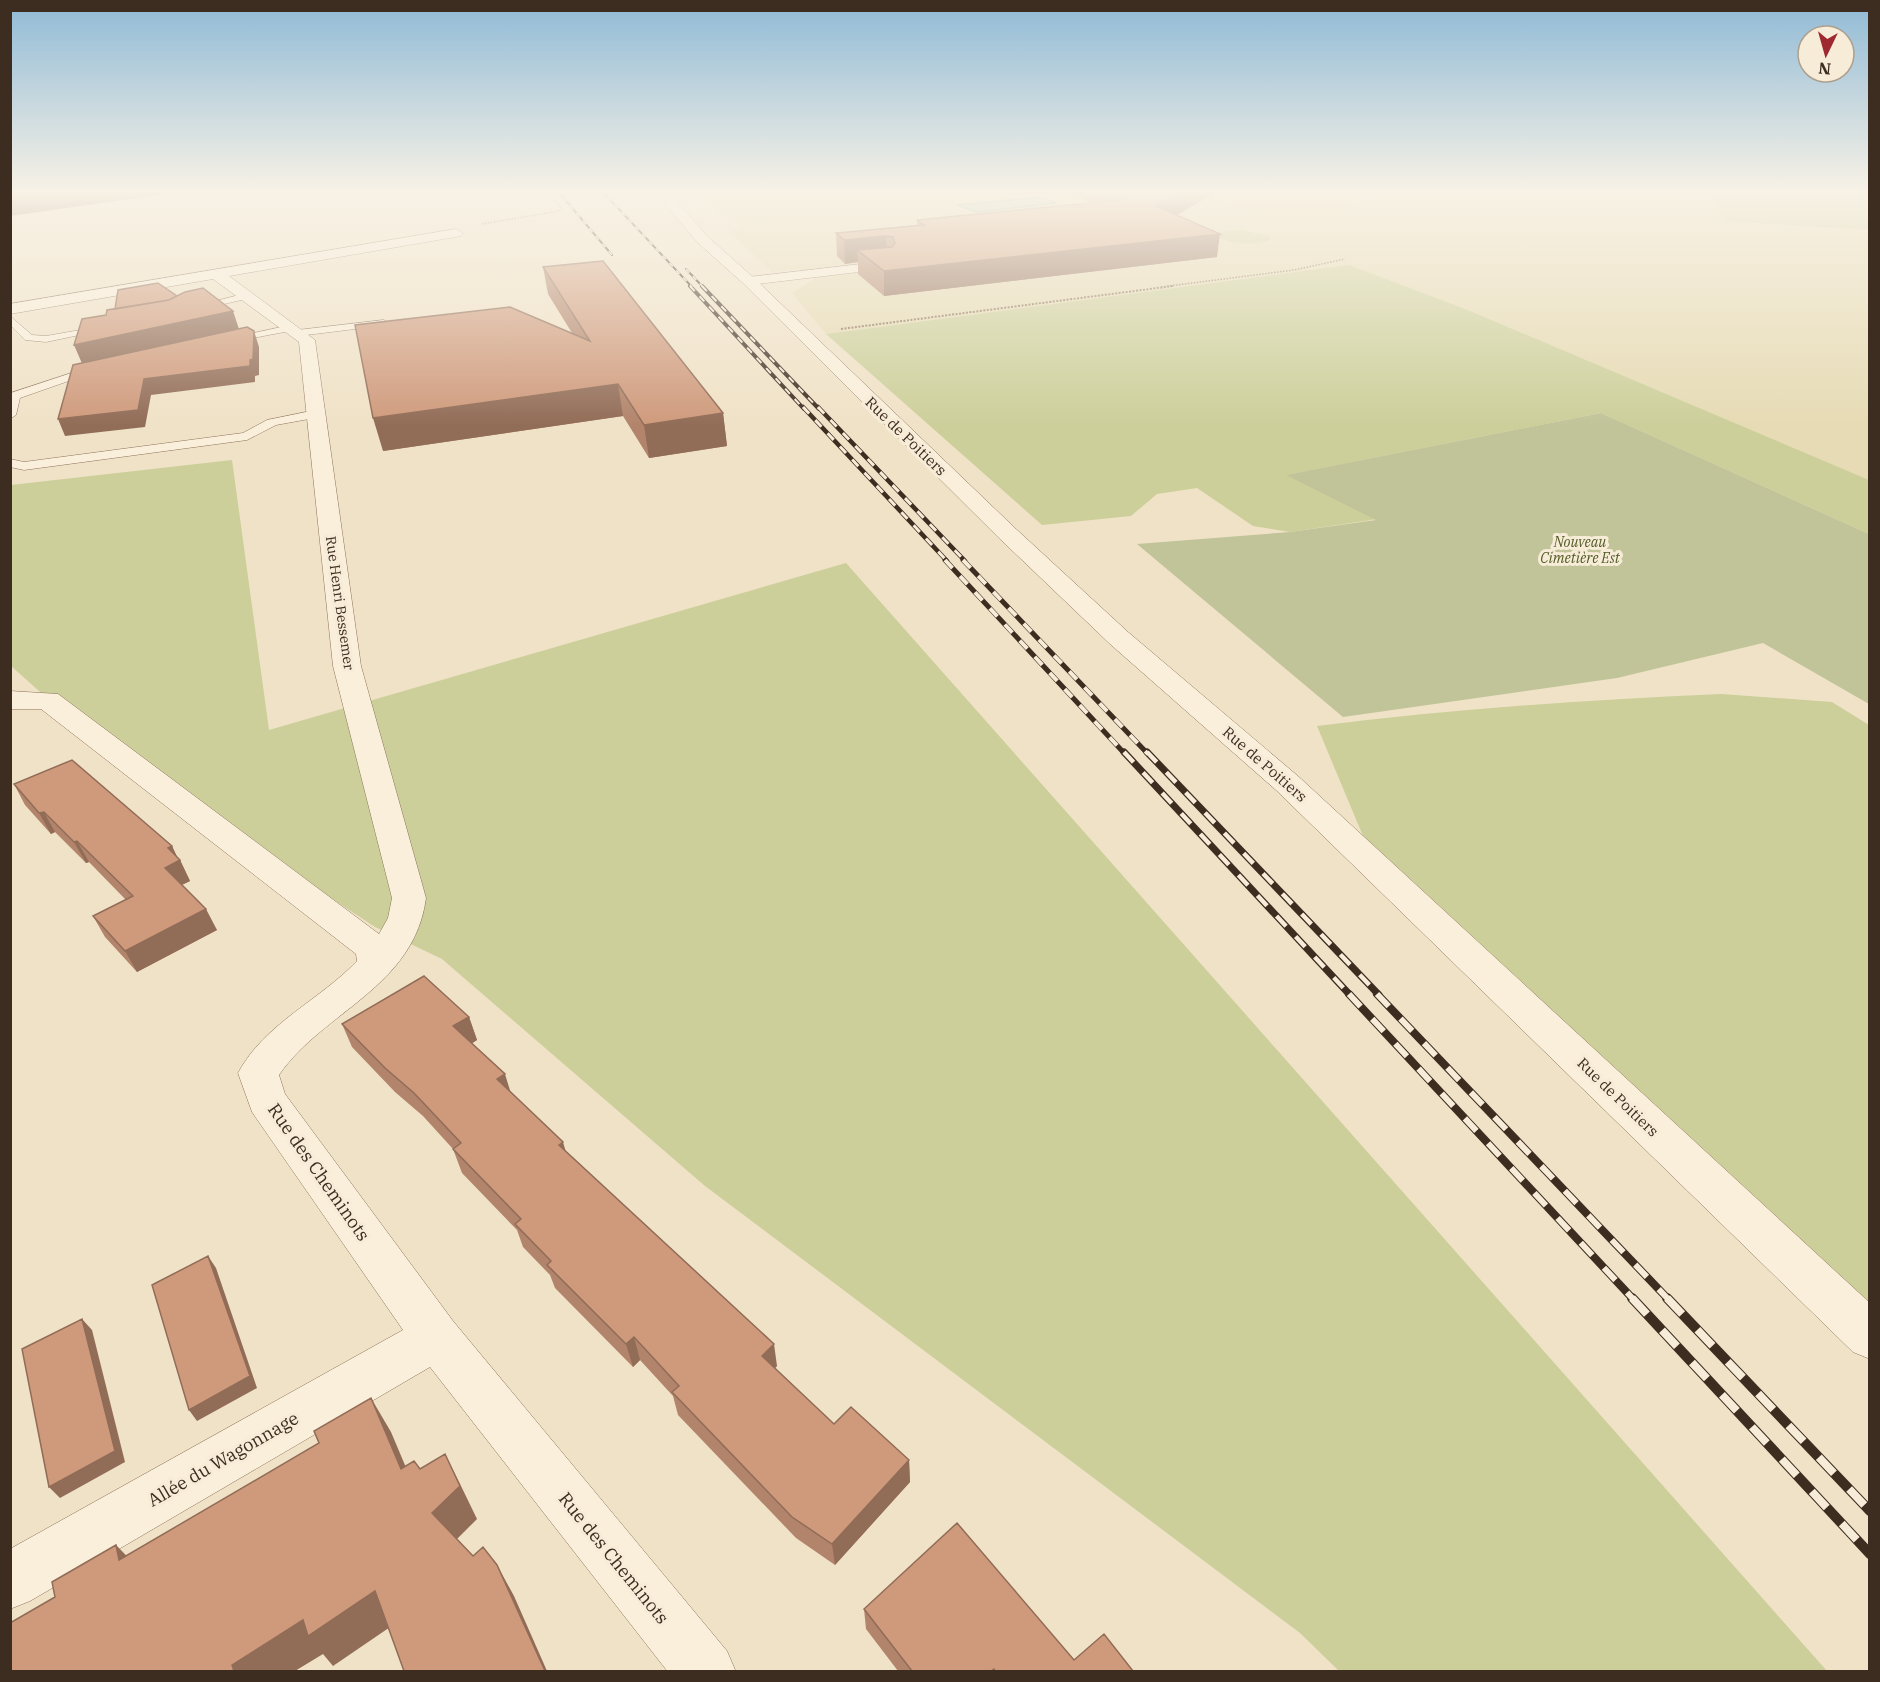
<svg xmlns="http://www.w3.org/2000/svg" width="1880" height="1682" font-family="'IBM Plex Serif',serif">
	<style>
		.farmland { fill: #e6dbb4 }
		.green { fill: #cccf9a }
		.sand { fill: #ecd5a4 }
		.cemetery { fill: #c1c499 }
		.water { fill: #a9c4ba; stroke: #6f9388; stroke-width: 1.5 }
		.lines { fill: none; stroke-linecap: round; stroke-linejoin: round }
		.service-casing { stroke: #8d735c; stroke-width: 1 }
		.minor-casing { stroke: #8d735c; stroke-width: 1 }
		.tertiary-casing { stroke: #8d735c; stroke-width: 1 }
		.path-far1 { stroke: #8d735c; stroke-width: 1.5; stroke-dasharray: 1.5 1.5; stroke-linecap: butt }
		.path { stroke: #8d735c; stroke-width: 2; stroke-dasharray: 2 1.5; stroke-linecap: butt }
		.service { fill: #faefdb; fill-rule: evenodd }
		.minor { fill: #faefdb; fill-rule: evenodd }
		.tertiary { fill: #faefdb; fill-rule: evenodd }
		.rail-far6-casing { stroke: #3d2c20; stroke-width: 2 }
		.rail-far5-casing { stroke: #3d2c20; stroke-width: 4 }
		.rail-far4-casing { stroke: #3d2c20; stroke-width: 4.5 }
		.rail-far3-casing { stroke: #3d2c20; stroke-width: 5 }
		.rail-far2-casing { stroke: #3d2c20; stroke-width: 7 }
		.rail-far1-casing { stroke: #3d2c20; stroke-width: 8 }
		.rail-casing { stroke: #3d2c20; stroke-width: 10 }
		.rail-far6 { stroke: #f7ecd7; stroke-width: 1.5; stroke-dasharray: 5; stroke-linecap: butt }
		.rail-far5 { stroke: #f7ecd7; stroke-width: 2; stroke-dasharray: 7; stroke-linecap: butt }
		.rail-far4 { stroke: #f7ecd7; stroke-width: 3; stroke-dasharray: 9; stroke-linecap: butt }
		.rail-far3 { stroke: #f7ecd7; stroke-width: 4; stroke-dasharray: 11; stroke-linecap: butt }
		.rail-far2 { stroke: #f7ecd7; stroke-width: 4.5; stroke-dasharray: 14; stroke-linecap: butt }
		.rail-far1 { stroke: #f7ecd7; stroke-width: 6; stroke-dasharray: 17; stroke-linecap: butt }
		.rail { stroke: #f7ecd7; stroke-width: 8; stroke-dasharray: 22; stroke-linecap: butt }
		.wall { fill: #b2846b }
		.shaded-wall { fill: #916c57 }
		.building { fill: #cf9a7c; stroke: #916c57; stroke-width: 1.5 }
		.labels { text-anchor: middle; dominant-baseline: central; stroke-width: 6; stroke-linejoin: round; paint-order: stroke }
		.far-park-label { font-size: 14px; font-style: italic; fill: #505a26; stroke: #f7ecd7 }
		.far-street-label { font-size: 14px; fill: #3d2c20; stroke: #f7ecd7 }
		.street-label { font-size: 15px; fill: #3d2c20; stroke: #f7ecd7 }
		.near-street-label { font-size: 18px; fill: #3d2c20; stroke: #f7ecd7 }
	</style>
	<rect width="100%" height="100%" fill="#f0e2c7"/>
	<path class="farmland" d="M 700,190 L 1644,190 L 1712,194 L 1723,221 L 1869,230 L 1869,480 L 1816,458 L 1226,282 L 826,334 L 792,293 L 816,278 L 800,269 L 772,272 L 730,233 L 741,225 L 739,222 L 716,211 L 715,205 Z"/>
	<path class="green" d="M 1644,190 L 1869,190 L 1869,230 L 1723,221 L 1712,194 Z
		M 1240,230 L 1270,236 L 1270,240 C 1255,245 1232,246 1218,236 L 1221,232 Z
		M 1349,265 L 1470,311 L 1869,480 L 1869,534 L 1601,413 L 1287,475 L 1378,519 L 1290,532 L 1253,526 L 1197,488 L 1157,494 L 1131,516 L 1042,525 L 826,334 Z
		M 232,460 L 269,730 L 846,563 L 1827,1671 L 1339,1671 L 1300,1633 L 705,1186 L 442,959 L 375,927 L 103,748 L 11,666 L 11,485 Z
		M 1721,694 L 1832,702 L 1869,725 L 1869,1320 L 1373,860 L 1317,726 C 1451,709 1586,700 1721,694 Z"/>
	<path class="sand" d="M 1250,190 L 1372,190 L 1332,220 L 1223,206 Z"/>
	<path class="cemetery" d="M 1601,413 L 1869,534 L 1869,704 L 1763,643 L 1617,678 L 1343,717 L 1137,544 L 1290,532 L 1376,520 L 1286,475 Z"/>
	<path class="water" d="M 1041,197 L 1056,203 L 977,212 L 957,205 Z"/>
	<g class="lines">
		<defs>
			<path id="service" d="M 247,293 L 250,294 L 250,298 L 194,311 L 189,308 Z
				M 10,316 L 32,335 L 46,336 L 103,326 L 108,329 L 46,342 L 25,340 L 10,325 Z
				M 384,320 L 389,323 L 388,325 L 298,336 L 293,333 L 298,330 Z
				M 291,325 L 296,328 L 295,330 L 227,343 L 222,340 Z
				M 96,365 L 102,368 L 100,370 L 20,398 L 16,415 L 10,419 L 11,393 Z
				M 316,410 L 320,411 L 320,417 L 276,425 L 247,440 L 24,470 L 10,467 L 10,459 L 24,462 L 243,433 L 267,420 Z"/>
			<path id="minor" d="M 456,229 L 463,233 L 461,236 L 229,276 L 315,340 L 361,666 L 426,898 C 414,988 323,1011 279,1075 L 285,1094 L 453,1321 L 727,1651 L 736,1672 L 668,1672 L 430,1367 L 30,1601 L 10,1609 L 10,1549 L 403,1330 L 252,1112 L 238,1073 C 265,1023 319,1001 357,961 L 356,954 L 41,709 L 10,709 L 10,691 L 58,694 L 379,934 L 388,918 L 392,898 L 333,666 L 299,342 L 213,279 L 10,314 L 10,304 Z
				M 887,261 L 892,262 L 894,265 L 892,268 L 749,285 L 742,281 L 749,277 Z"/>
			<path id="tertiary" d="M 660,190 L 672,190 L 672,196 L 707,236 L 754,278 L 1016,529 L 1128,632 L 1299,777 L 1870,1303 L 1870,1359 L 1853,1352 L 1277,791 L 1110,644 L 1000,539 L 744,284 L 697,242 L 662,200 Z"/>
		</defs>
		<use href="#service" class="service-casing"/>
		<use href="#minor" class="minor-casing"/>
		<use href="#tertiary" class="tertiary-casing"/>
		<path class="path-far1" d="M 482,224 L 559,211 L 561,208 L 547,190
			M 1161,287 L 1294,270 L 1345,259"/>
		<path class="path" d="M 841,329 L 1173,286"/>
		<use href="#service" class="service"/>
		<use href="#minor" class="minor"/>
		<use href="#tertiary" class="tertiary"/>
		<defs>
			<path id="rail-far6" d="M 557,190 L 612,255
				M 601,190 L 692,287
				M 686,269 L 703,287"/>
			<path id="rail-far5" d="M 690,286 L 804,409
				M 702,286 L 819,409"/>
			<path id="rail-far4" d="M 803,407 L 947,561
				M 818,407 L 965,561"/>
			<path id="rail-far3" d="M 945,560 L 1125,754
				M 963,560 L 1148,754"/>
			<path id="rail-far2" d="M 1124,752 L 1350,995
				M 1147,752 L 1379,995"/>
			<path id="rail-far1" d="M 1349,994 L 1634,1300
				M 1377,994 L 1669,1300"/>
			<path id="rail" d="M 1632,1298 L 1870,1554
				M 1667,1298 L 1870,1511"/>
		</defs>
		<use href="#rail-far6" class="rail-far6-casing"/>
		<use href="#rail-far5" class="rail-far5-casing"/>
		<use href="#rail-far4" class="rail-far4-casing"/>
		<use href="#rail-far3" class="rail-far3-casing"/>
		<use href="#rail-far2" class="rail-far2-casing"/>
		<use href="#rail-far1" class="rail-far1-casing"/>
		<use href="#rail" class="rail-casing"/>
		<use href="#rail-far6" class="rail-far6"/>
		<use href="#rail-far5" class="rail-far5"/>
		<use href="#rail-far4" class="rail-far4"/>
		<use href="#rail-far3" class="rail-far3"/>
		<use href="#rail-far2" class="rail-far2"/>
		<use href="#rail-far1" class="rail-far1"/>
		<use href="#rail" class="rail"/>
	</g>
	<path class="wall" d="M 1064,190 L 1220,190 L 1177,215 L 1217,257 L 884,296 L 858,274 L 858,262 L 845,264 L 837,256 L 836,233 L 917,225 L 917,220 L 1091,203 Z
		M 543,267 L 723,413 L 727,446 L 649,458 L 623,416 L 383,451 L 572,333 L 548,294 Z
		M 14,784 L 172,846 L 177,857 L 180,860 L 190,881 L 182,885 L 217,930 L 137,972 L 105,937 L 93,916 L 126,900 L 89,862 L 86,863 L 55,832 L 51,834 L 25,805 Z
		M 469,1017 L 477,1040 L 472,1043 L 511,1093 L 565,1151 L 777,1366 L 775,1368 L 834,1424 L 909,1460 L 910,1482 L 835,1565 L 796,1538 L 678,1415 L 673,1396 L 640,1360 L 633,1367 L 555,1288 L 550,1275 L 523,1247 L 517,1230 L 462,1173 L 453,1149 L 423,1116 L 395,1092 L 352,1047 L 342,1024 Z
		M 864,1609 L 1074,1660 L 1133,1671 L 898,1671 L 866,1629 Z"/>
	<path class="shaded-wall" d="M 19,190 L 195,190 L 10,216 L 10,191 Z
		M 1185,190 L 1220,190 L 1154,228 L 1156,206 Z
		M 1220,234 L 1217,257 L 884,296 L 884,271 Z
		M 886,236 L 887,259 L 857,250 L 858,262 L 845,264 L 844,240 Z
		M 233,311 L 240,332 L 84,368 L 74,345 Z
		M 254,331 L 259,347 L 259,375 L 255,376 L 255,382 L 151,395 L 145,427 L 65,436 L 58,419 L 144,379 L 250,360 Z
		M 618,384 L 623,416 L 383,451 L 373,418 Z
		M 723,413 L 727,446 L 649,458 L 644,425 Z
		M 44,812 L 55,832 L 51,834 L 39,813 Z
		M 77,841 L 89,862 L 86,863 L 74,842 Z
		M 172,846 L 179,861 L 180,860 L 190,881 L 175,888 L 165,868 L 168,848 Z
		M 206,909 L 217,930 L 137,972 L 125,951 Z
		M 469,1017 L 477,1040 L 462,1050 L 453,1026 Z
		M 505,1074 L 512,1097 L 497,1079 Z
		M 563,1142 L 570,1166 L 559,1145 Z
		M 208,1256 L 216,1268 L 257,1388 L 197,1421 L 189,1410 Z
		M 82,1319 L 92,1330 L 125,1462 L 60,1498 L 49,1487 Z
		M 634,1337 L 640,1360 L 633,1367 L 626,1344 Z
		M 774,1344 L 777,1366 L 765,1378 L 762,1356 Z
		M 371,1398 L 391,1432 L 421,1503 L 401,1469 Z
		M 445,1454 L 462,1488 L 477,1519 L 450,1546 L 432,1513 Z
		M 909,1460 L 910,1482 L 835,1565 L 832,1544 Z
		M 116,1545 L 147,1577 L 119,1560 Z
		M 497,1565 L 514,1596 L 547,1671 L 545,1671 Z
		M 375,1591 L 396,1623 L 333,1666 L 323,1654 L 295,1671 L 234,1671 L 232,1665 L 303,1620 Z"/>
	<path class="building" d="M 1109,190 L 1185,190 L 1156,206 L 1220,234 L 884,271 L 857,250 L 892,247 L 895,243 L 893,237 L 886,236 L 844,240 L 836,233 L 924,225 L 917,220 L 1129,199 Z
		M 603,261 L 723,413 L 644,425 L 618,384 L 373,418 L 355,325 L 510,307 L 590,341 L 543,267 Z
		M 158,283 L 177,296 L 169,300 L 115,309 L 118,290 Z
		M 203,288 L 233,311 L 74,345 L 82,319 L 106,315 L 107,310 L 169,300 L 185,292 Z
		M 247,327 L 254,331 L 253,359 L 250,360 L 250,366 L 144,379 L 138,410 L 58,419 L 73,365 Z
		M 72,760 L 172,846 L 168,848 L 180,860 L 165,868 L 206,909 L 125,951 L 93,916 L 133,896 L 77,841 L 74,842 L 44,812 L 39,813 L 14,784 Z
		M 424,976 L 469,1017 L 453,1026 L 505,1074 L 497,1079 L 563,1142 L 559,1145 L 774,1344 L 762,1356 L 834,1424 L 851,1407 L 909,1460 L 832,1544 L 792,1517 L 672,1392 L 679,1386 L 634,1337 L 626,1344 L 547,1265 L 551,1261 L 515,1224 L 521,1219 L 453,1149 L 461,1143 L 414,1093 L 385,1068 L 342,1024 Z
		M 208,1256 L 250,1376 L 189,1410 L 152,1285 Z
		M 82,1319 L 115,1451 L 49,1487 L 22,1349 Z
		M 371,1398 L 401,1469 L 414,1461 L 420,1469 L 445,1454 L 460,1486 L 432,1513 L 473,1556 L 483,1547 L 497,1565 L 545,1671 L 404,1671 L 375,1591 L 308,1636 L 303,1620 L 232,1665 L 234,1671 L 10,1671 L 10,1623 L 55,1597 L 52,1582 L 116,1545 L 119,1560 L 319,1443 L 314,1431 Z
		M 957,1523 L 1074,1660 L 1104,1634 L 1133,1671 L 995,1671 L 994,1669 L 991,1671 L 912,1671 L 864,1609 Z"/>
	<linearGradient id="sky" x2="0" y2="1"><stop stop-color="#8fbad6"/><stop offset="0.45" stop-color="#f8f2e6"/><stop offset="1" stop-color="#f8f2e6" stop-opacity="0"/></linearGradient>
	<rect width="1880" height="426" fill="url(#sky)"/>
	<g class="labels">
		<g class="far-park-label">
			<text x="1580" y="542">Nouveau<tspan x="1580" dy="16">Cimetière Est</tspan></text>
		</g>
		<g class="far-street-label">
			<text transform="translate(340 603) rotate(82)">Rue Henri Bessemer</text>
		</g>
		<g class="street-label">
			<text transform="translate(906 436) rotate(44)">Rue de Poitiers</text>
			<text transform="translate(1265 764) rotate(41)">Rue de Poitiers</text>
			<text transform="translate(1618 1097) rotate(44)">Rue de Poitiers</text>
		</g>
		<g class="near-street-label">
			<text transform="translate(319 1172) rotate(55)">Rue des Cheminots</text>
			<text transform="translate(223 1459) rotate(-30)">Allée du Wagonnage</text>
			<text transform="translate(614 1558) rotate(51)">Rue des Cheminots</text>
		</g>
	</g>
	<rect width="1880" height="1682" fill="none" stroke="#3d2c20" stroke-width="24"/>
	<g transform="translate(1826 54) rotate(185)"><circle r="28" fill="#f7ecd7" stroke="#ad9f8e" stroke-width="1.5"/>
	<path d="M0-4.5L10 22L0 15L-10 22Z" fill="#9f2931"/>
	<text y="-9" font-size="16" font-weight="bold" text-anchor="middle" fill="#3d2c20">N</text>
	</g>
</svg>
